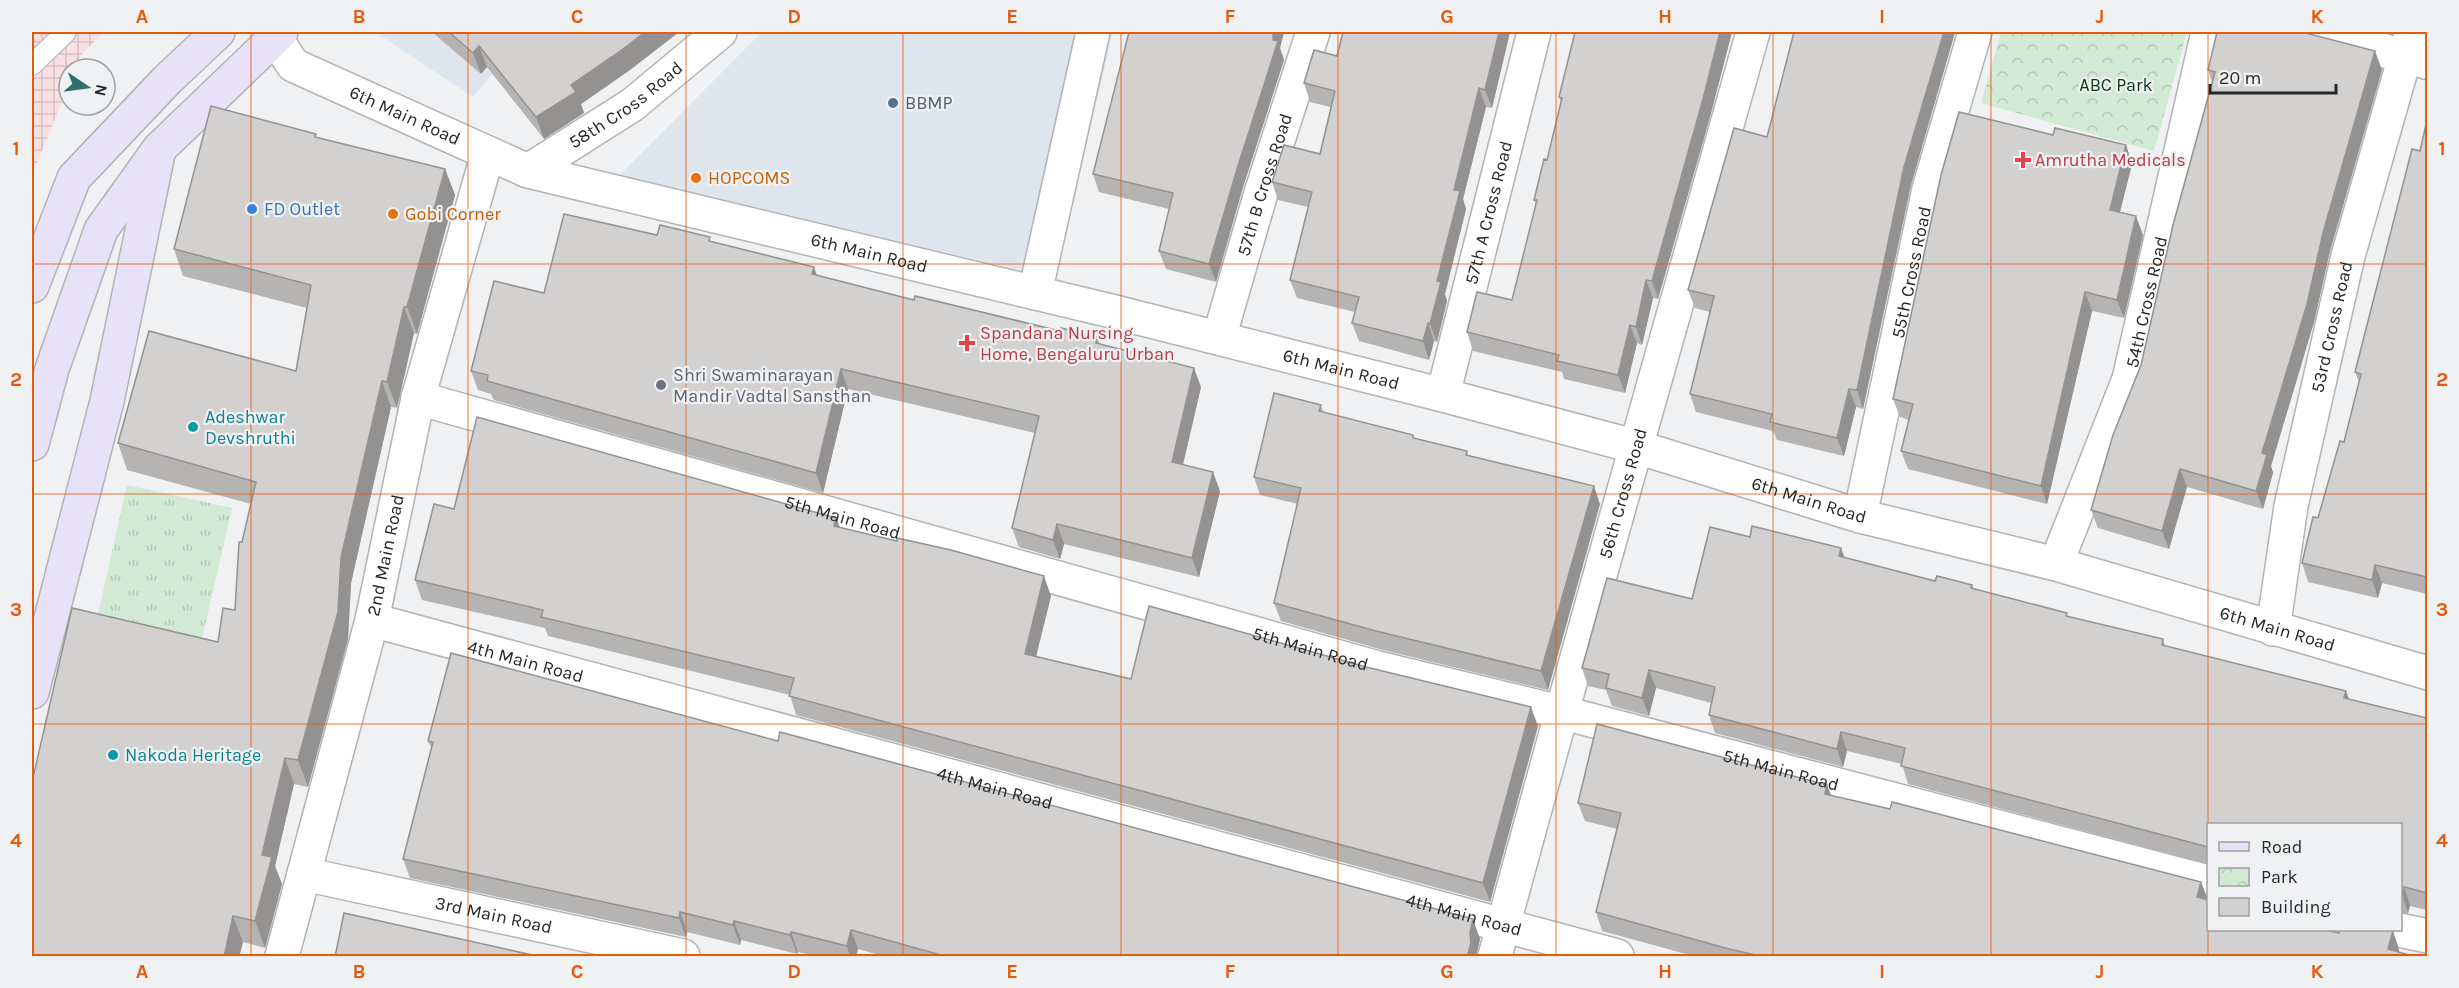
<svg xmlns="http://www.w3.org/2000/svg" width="2459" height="988" font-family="Karla,sans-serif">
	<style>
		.built { fill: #dfe5ed }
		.industrial { fill: url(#industrial-grid) }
		.grass { fill: url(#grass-tufts) }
		.park { fill: url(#park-crowns) }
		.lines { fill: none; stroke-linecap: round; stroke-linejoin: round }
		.service-casing { stroke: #b1b3b5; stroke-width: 22 }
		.minor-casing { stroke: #b1b3b5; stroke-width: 36 }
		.secondary-casing { stroke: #b1b3b5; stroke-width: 36 }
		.service { stroke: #fff; stroke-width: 20 }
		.minor { stroke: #fff; stroke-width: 33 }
		.secondary { stroke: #e7e2f7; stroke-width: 33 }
		.wall { fill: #b5b4b2 }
		.shaded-wall { fill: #949291 }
		.building { fill: #d3d1cf; stroke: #949291; stroke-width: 1.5 }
		.grid { fill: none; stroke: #e8590c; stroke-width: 1.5; stroke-opacity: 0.55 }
		.service-dot { fill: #5c6f8a; stroke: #eff1f3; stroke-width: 2 }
		.health-dot { fill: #e0444e; stroke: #eff1f3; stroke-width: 2 }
		.food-dot { fill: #e8710a; stroke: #eff1f3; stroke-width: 2 }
		.shop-dot { fill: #3f7fe0; stroke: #eff1f3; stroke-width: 2 }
		.worship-dot { fill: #6b7280; stroke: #eff1f3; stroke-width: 2 }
		.culture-dot { fill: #0f9aa8; stroke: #eff1f3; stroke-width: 2 }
		.labels { text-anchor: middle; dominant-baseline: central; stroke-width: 4.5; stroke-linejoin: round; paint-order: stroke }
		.park-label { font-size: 18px; fill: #063b14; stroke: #eff1f3 }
		.service-label { font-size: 18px; fill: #4e5e75; stroke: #eff1f3; text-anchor: start }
		.street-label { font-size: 18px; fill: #262728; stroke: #eff1f3 }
		.health-label { font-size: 18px; fill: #be3a42; stroke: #eff1f3; text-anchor: start }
		.food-label { font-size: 18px; fill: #c56008; stroke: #eff1f3; text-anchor: start }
		.shop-label { font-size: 18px; fill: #366cbe; stroke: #eff1f3; text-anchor: start }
		.worship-label { font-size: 18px; fill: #5b616d; stroke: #eff1f3; text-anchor: start }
		.culture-label { font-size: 18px; fill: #0d838f; stroke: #eff1f3; text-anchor: start }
		.neatline { fill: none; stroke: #e8590c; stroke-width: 2 }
		.grid-label { font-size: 20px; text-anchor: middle; font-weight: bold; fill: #e8590c }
	</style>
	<defs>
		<pattern id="industrial-grid" width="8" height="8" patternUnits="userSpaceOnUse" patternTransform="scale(1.5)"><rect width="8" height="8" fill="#fadfe5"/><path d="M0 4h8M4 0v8" fill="none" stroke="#d6bfc4"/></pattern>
		<pattern id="grass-tufts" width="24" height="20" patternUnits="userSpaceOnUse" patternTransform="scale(1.5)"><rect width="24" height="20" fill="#d2e9d3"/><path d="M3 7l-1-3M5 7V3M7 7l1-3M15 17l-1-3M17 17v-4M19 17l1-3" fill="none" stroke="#b4c8b5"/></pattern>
		<pattern id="park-crowns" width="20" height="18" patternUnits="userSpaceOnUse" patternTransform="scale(1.5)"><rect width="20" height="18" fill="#d2e9d3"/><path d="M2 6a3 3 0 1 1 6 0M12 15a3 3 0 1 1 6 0" fill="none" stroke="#b4c8b5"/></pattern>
	</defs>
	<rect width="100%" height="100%" fill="#eff1f3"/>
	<path class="built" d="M 375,32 L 528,32 L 473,97 Z
		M 762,32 L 1113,32 L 1054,278 L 620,175 Z"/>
	<path class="industrial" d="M 32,32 L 104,32 L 81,55 L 75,69 L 69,69 L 69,84 L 32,175 Z"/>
	<path class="grass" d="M 127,485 L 232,508 L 201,643 L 97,619 Z"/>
	<path class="park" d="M 2001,32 L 2187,32 L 2154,151 L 1981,103 Z"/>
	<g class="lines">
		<defs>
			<path id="service" d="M 32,65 L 66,32"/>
			<g id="minor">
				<path d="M 2314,32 L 2426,62"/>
				<path id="s1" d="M 275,37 L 293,65 L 528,171 L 1111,311 L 1443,395 L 1637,447 L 1860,516 L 2056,564 L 2428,673"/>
				<path id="s2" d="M 528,171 L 632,105 L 720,32"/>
				<path d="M 1035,293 L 1093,32"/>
				<path id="s3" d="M 1219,338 L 1261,193 L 1313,32"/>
				<path id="s4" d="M 1443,395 L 1534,32"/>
				<path id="s5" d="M 418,398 L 1378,668 L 1560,712 L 2208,882"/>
				<path id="s6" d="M 1860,516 L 1929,189 L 1975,32"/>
				<path id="s7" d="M 2056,564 L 2129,379 L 2208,32"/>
				<path id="s8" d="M 372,620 L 1617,956"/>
				<path id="s9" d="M 2273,629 L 2291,506 L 2348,256 L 2412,32"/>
				<path id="s10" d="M 304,874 L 683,956"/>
				<path d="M 2399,930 L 2428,936"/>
				<path id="s11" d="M 282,956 L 372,620 L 418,398 L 488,153"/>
				<path id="s12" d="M 1495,956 C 1578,647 1667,340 1753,32"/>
			</g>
			<path id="secondary" d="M 32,286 L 74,178 L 167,80 L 218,32
				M 32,444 L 52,369 L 101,230 L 159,149 L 281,32
				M 32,692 L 107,401 L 159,149"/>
		</defs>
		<use href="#service" class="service-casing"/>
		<use href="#minor" class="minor-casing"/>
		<use href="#secondary" class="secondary-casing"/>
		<use href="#service" class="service"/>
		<use href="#minor" class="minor"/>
		<use href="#secondary" class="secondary"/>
	</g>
	<path class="wall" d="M 432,32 L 679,32 L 630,70 L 581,104 L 584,113 L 544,139 L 487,67 L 481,74 Z
		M 1129,32 L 1284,32 L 1280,48 L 1284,60 L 1243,187 L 1216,282 L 1166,269 L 1159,251 L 1169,209 L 1099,192 L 1093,174 Z
		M 1510,32 L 1492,108 L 1486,107 L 1463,199 L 1466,209 L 1445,294 L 1447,301 L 1437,342 L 1434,341 L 1429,360 L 1359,341 L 1352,323 L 1355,312 L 1297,298 L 1290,280 L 1308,207 L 1278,200 L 1272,182 L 1320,154 L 1331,107 L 1310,102 L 1304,83 L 1337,56 Z
		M 1575,32 L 1732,32 L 1710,117 L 1658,299 L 1653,298 L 1642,345 L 1637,343 L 1625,393 L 1564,379 L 1562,372 L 1473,351 L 1467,332 L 1512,300 L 1536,204 L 1534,200 L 1547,160 L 1561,102 L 1559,97 Z
		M 1794,32 L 1955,32 L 1911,185 L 1863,409 L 1856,407 L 1844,456 L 1777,440 L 1773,431 L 1696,412 L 1690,394 L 1710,312 L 1695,308 L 1688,290 L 1767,137 Z
		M 2424,32 L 2427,32 L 2427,41 Z
		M 2208,70 L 2382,70 L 2330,251 L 2314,322 L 2271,466 L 2273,473 L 2263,509 L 2187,487 L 2169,549 L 2098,528 L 2091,510 L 2141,365 L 2212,82 Z
		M 2427,120 L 2427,594 L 2382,583 L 2378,598 L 2308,582 L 2302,563 L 2344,442 L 2359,382 L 2355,372 L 2420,151 Z
		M 2053,135 L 2126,145 L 2132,164 L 2120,212 L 2143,235 L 2124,318 L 2092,311 L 2047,504 L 1908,469 L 1901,451 L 1909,420 L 1900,417 L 1893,399 Z
		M 317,137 L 445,169 L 455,195 L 417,334 L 414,333 L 397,408 L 391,407 L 351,583 L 348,639 L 308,787 L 294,784 L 275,866 L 282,884 L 265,948 L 243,942 L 239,957 L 32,957 L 218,642 L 235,610 L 242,542 L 251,504 L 127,470 L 118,443 L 296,371 L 307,308 L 183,276 L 174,249 Z
		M 657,235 L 711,242 L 817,276 L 914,300 L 1060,331 L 1097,337 L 1100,344 L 1201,387 L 1183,465 L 1220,491 L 1199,577 L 1064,544 L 1060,559 L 1019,547 L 1012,528 L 1035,433 L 848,389 L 823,493 L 494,400 L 491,394 L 478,390 L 471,371 L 544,293 Z
		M 1321,405 L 1323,412 L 1413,435 L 1415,438 L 1467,451 L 1468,456 L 1600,504 L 1548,690 L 1383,650 L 1281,621 L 1274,603 L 1298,504 L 1260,495 L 1254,477 Z
		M 454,509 L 836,518 L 840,527 L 1051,596 L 1036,656 L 1131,679 L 1538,726 L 1490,902 L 796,715 L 790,695 L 548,636 L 545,628 L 422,600 L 415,580 Z
		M 1750,537 L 1845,558 L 1935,581 L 1972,585 L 1973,588 L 2069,617 L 2163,639 L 2165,646 L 2349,699 L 2427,718 L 2427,910 L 2410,906 L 2408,913 L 2400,913 L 2400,825 L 2208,825 L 2208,864 L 1908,784 L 1902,764 L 1847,751 L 1843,767 L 1715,733 L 1709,715 L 1711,703 L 1656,688 L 1649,716 L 1612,706 L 1606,690 L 1588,686 L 1582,668 L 1692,599 Z
		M 428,741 L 1480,939 L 1477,952 L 1477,957 L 886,957 L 858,949 L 856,957 L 818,957 L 798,952 L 797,954 L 741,940 L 740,945 L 687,932 L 686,937 L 410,878 L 403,859 L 432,749 Z
		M 1827,785 L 1831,796 L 2201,882 L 2208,900 L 2399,949 L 2399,952 L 2416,957 L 1697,957 L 1602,931 L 1596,912 L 1617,829 L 1585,821 L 1578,803 Z"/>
	<path class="shaded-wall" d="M 645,32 L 679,32 L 630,70 L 581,104 L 584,113 L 544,139 L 536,117 L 571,85 Z
		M 1273,32 L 1284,32 L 1280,48 L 1284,60 L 1243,187 L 1216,282 L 1209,264 L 1273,40 Z
		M 1499,32 L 1510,32 L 1492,108 L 1485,90 Z
		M 1720,32 L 1732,32 L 1710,117 L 1658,299 L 1652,281 Z
		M 1944,32 L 1955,32 L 1911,185 L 1863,409 L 1857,390 L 1904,167 Z
		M 479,46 L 487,67 L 481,74 L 473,53 Z
		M 2375,51 L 2382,70 L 2330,251 L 2314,322 L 2271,466 L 2273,473 L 2263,509 L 2256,491 L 2262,453 L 2323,233 Z
		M 1479,88 L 1486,107 L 1463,199 L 1466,209 L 1445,294 L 1447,301 L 1437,342 L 1430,324 L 1437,281 L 1454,190 Z
		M 2126,145 L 2132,164 L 2116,228 L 2110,210 Z
		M 445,169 L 455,195 L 417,334 L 407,307 Z
		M 2136,216 L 2143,235 L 2124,318 L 2117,300 Z
		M 814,267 L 821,287 L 812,274 Z
		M 1646,280 L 1653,298 L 1642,345 L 1636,327 Z
		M 2085,292 L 2092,311 L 2047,504 L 2041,486 Z
		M 404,307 L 414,333 L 397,408 L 387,382 Z
		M 1428,323 L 1434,341 L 1429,360 L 1423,341 Z
		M 1630,325 L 1637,343 L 1625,393 L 1618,375 Z
		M 1194,368 L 1201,387 L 1179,481 L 1172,462 Z
		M 841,369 L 848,389 L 823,493 L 816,473 Z
		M 382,381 L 391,407 L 351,583 L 348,639 L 308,787 L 298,760 L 341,557 Z
		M 1849,389 L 1856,407 L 1844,456 L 1837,438 Z
		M 2180,469 L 2187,487 L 2169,549 L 2162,531 Z
		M 1213,472 L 1220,491 L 1199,577 L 1192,558 Z
		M 1594,486 L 1600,504 L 1548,690 L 1541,671 Z
		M 836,518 L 843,537 L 834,526 Z
		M 1057,524 L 1064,544 L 1060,559 L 1053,540 Z
		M 1841,548 L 1848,567 L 1839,556 Z
		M 2375,565 L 2382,583 L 2378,598 L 2372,580 Z
		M 1044,576 L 1051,596 L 1032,673 L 1025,654 Z
		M 1649,670 L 1656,688 L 1649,716 L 1642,698 Z
		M 2346,691 L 2353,709 L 2344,698 Z
		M 1531,707 L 1538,726 L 1490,902 L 1483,883 Z
		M 1841,732 L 1847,751 L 1843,767 L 1837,749 Z
		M 285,758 L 294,784 L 275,866 L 282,884 L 265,948 L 255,921 L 262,855 Z
		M 1827,785 L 1834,803 L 1825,794 Z
		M 2201,882 L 2208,900 L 2197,897 Z
		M 2404,887 L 2410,906 L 2408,913 L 2402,894 Z
		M 680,912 L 687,932 L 686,937 L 679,918 Z
		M 233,916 L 243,942 L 239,957 L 224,957 Z
		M 1473,919 L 1480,939 L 1477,952 L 1477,957 L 1467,957 L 1470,933 Z
		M 734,921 L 741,940 L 740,945 L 733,925 Z
		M 851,930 L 858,949 L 856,957 L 850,957 L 847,946 Z
		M 2393,931 L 2399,949 L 2398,957 L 2388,949 Z
		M 791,932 L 798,952 L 797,954 L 790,935 Z"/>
	<path class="building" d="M 449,32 L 645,32 L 623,49 L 571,85 L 576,92 L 536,117 L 479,46 L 473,53 Z
		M 1129,32 L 1273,32 L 1273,40 L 1278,41 L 1237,169 L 1209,264 L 1159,251 L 1173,193 L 1093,174 Z
		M 1343,32 L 1499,32 L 1485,90 L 1479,88 L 1454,190 L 1460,191 L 1437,281 L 1441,282 L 1430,324 L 1428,323 L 1423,341 L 1352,323 L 1359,297 L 1290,280 L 1312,192 L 1272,182 L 1284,145 L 1320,154 L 1335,91 L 1304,83 L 1314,50 L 1337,56 Z
		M 1575,32 L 1720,32 L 1703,99 L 1652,281 L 1646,280 L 1636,327 L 1630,325 L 1618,375 L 1557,361 L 1559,355 L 1467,332 L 1477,292 L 1512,300 L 1537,200 L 1534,200 L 1544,159 L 1547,160 L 1562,98 L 1559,97 Z
		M 1794,32 L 1944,32 L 1904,167 L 1857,390 L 1849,389 L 1837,438 L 1770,422 L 1772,414 L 1690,394 L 1714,296 L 1688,290 L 1734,128 L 1767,137 Z
		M 2217,32 L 2302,32 L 2375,51 L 2323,233 L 2307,304 L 2262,453 L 2267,455 L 2256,491 L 2180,469 L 2162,531 L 2091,510 L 2113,435 L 2141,365 L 2173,225 L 2215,72 L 2208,70 Z
		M 211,106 L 316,134 L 315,137 L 445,169 L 407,307 L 404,307 L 387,382 L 382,381 L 341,557 L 338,612 L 298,760 L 285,758 L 262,855 L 272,857 L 255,921 L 233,916 L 224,957 L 32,957 L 32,782 L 72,608 L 218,642 L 223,608 L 235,610 L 239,542 L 242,542 L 256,482 L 118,443 L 149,331 L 296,371 L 311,285 L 174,249 Z
		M 1959,112 L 2053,135 L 2055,128 L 2126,145 L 2110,210 L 2136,216 L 2117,300 L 2085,292 L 2041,486 L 1901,451 L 1913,404 L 1893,399 L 1941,175 Z
		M 2427,120 L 2427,577 L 2375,565 L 2372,580 L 2302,563 L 2313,517 L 2318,518 L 2340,441 L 2344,442 L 2361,374 L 2355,372 L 2412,149 L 2420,151 Z
		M 564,214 L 657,235 L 660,225 L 710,237 L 709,241 L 814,267 L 812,274 L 914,300 L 915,296 L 1060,331 L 1061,328 L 1097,337 L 1096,343 L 1194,368 L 1172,462 L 1213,472 L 1192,558 L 1057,524 L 1053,540 L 1012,528 L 1039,416 L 841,369 L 816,473 L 487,381 L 488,375 L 471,371 L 494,281 L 544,293 Z
		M 1274,393 L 1321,405 L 1319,411 L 1413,435 L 1413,438 L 1467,451 L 1466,455 L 1594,486 L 1541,671 L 1376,631 L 1274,603 L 1301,488 L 1254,477 Z
		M 477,417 L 836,518 L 834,526 L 897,541 L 897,538 L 951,550 L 1044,576 L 1025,654 L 1131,679 L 1149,606 L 1366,667 L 1531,707 L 1483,883 L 789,696 L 794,678 L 541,617 L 543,610 L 415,580 L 434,504 L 454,509 Z
		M 1752,526 L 1841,548 L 1839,556 L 1935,581 L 1937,576 L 1972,585 L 1971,588 L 2067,613 L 2066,616 L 2163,639 L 2162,645 L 2346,691 L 2344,698 L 2427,718 L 2427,893 L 2404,887 L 2402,894 L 2400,894 L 2400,825 L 2208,825 L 2208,847 L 1901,766 L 1905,748 L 1841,732 L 1837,749 L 1709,715 L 1715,687 L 1649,670 L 1642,698 L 1606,688 L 1609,674 L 1582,668 L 1607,578 L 1692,599 L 1710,527 L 1750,537 Z
		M 451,653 L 778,741 L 780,732 L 1473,919 L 1470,933 L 1471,943 L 1467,957 L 948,957 L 851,930 L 847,946 L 791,932 L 790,935 L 734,921 L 733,925 L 680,912 L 679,918 L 403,859 L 433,742 L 428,741 Z
		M 1597,724 L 1827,785 L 1825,794 L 1890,809 L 1892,802 L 2201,882 L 2197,897 L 2208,900 L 2208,930 L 2326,930 L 2339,933 L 2339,930 L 2390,930 L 2393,931 L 2388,949 L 2416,957 L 1765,957 L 1729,949 L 1596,912 L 1621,813 L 1578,803 Z
		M 344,913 L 541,957 L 335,957 Z"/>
	<path class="grid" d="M 251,32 L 251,956M 468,32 L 468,956M 686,32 L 686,956M 903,32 L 903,956M 1121,32 L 1121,956M 1338,32 L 1338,956M 1556,32 L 1556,956M 1773,32 L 1773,956M 1991,32 L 1991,956M 2208,32 L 2208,956M 32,264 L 2428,264M 32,494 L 2428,494M 32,724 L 2428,724"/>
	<circle class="service-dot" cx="893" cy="103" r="6"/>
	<g class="health-dot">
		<path d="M2020 151h6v6h6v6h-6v6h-6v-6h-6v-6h6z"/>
		<path d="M964 334h6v6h6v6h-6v6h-6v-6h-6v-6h6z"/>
	</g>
	<g class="food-dot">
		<circle cx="696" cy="178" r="6"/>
		<circle cx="393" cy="214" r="6"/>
	</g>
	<circle class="shop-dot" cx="252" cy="209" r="6"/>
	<circle class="worship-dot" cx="661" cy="385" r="6"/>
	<g class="culture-dot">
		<circle cx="193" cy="427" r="6"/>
		<circle cx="113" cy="755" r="6"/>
	</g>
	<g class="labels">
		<g class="park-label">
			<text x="2116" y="85">ABC Park</text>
		</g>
		<g class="service-label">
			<text x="905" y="103">BBMP</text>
		</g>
		<g class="street-label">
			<text stroke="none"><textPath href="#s2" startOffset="118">58th Cross Road</textPath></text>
			<text stroke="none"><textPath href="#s1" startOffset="156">6th Main Road</textPath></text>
			<text stroke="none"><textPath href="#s3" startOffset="160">57th B Cross Road</textPath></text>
			<text stroke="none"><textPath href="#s4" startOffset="188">57th A Cross Road</textPath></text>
			<text stroke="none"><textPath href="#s1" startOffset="642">6th Main Road</textPath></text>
			<text stroke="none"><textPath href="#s6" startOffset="249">55th Cross Road</textPath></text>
			<text stroke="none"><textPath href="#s7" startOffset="278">54th Cross Road</textPath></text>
			<text stroke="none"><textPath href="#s9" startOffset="308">53rd Cross Road</textPath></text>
			<text stroke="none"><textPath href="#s1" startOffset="1128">6th Main Road</textPath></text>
			<text stroke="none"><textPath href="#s12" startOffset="480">56th Cross Road</textPath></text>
			<text stroke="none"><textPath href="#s1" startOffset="1614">6th Main Road</textPath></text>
			<text stroke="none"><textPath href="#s5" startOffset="441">5th Main Road</textPath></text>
			<text stroke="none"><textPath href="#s11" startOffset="414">2nd Main Road</textPath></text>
			<text stroke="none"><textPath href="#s1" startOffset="2100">6th Main Road</textPath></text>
			<text stroke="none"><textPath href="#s5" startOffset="927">5th Main Road</textPath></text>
			<text stroke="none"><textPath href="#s8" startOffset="159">4th Main Road</textPath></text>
			<text stroke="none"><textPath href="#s5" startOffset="1413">5th Main Road</textPath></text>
			<text stroke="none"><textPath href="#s8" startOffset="645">4th Main Road</textPath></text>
			<text stroke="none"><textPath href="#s10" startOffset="194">3rd Main Road</textPath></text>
			<text stroke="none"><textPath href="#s8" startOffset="1131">4th Main Road</textPath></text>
		</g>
		<g class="health-label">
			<text x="2035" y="160">Amrutha Medicals</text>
			<text x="980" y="333">Spandana Nursing<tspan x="980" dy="21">Home, Bengaluru Urban</tspan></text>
		</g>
		<g class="food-label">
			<text x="708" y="178">HOPCOMS</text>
			<text x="405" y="214">Gobi Corner</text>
		</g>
		<g class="shop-label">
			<text x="264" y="209">FD Outlet</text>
		</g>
		<g class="worship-label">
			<text x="673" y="375">Shri Swaminarayan<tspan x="673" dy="21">Mandir Vadtal Sansthan</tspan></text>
		</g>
		<g class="culture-label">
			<text x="205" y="417">Adeshwar<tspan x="205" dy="21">Devshruthi</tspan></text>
			<text x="125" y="755">Nakoda Heritage</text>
		</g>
	</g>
	<rect width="2459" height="988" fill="none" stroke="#eff1f3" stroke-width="66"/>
	<rect x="2207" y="823" width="195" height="108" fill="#eff1f3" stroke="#9fa0a2" stroke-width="1.5"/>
	<rect x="2219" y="842" width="30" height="9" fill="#e7e2f7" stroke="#9fa0a2" stroke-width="1.5"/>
	<text x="2261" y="853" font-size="18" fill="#262728">Road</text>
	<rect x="2219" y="868" width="30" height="18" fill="url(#park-crowns)" stroke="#9fa0a2" stroke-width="1.5"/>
	<text x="2261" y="883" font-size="18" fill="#262728">Park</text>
	<rect x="2219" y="898" width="30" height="18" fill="#d3d1cf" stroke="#9fa0a2" stroke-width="1.5"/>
	<text x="2261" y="913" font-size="18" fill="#262728">Building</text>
	<g transform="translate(87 87) rotate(103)"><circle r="28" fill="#eff1f3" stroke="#9fa0a2" stroke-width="1.5"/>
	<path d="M0-4.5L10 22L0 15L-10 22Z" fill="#2c7268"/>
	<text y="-9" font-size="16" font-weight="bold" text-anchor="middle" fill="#262728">N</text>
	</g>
	<path d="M2210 84v9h126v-9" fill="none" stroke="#262728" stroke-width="3"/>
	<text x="2219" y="84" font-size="18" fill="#262728" stroke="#eff1f3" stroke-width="4.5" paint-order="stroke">20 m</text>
	<rect x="33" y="33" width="2393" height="922" class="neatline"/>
	<g class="grid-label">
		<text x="142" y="23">A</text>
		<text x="359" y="23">B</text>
		<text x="577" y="23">C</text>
		<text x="794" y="23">D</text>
		<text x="1012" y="23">E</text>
		<text x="1230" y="23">F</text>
		<text x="1447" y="23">G</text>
		<text x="1665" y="23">H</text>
		<text x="1882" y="23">I</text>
		<text x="2100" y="23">J</text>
		<text x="2317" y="23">K</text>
		<text x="16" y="155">1</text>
		<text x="2442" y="155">1</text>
		<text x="16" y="386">2</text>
		<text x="2442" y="386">2</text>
		<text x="16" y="616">3</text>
		<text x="2442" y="616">3</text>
		<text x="16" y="847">4</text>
		<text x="2442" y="847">4</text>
		<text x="142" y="978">A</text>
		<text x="359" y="978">B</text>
		<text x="577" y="978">C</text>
		<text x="794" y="978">D</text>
		<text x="1012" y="978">E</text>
		<text x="1230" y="978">F</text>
		<text x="1447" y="978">G</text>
		<text x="1665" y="978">H</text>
		<text x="1882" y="978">I</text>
		<text x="2100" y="978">J</text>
		<text x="2317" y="978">K</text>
	</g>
</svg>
